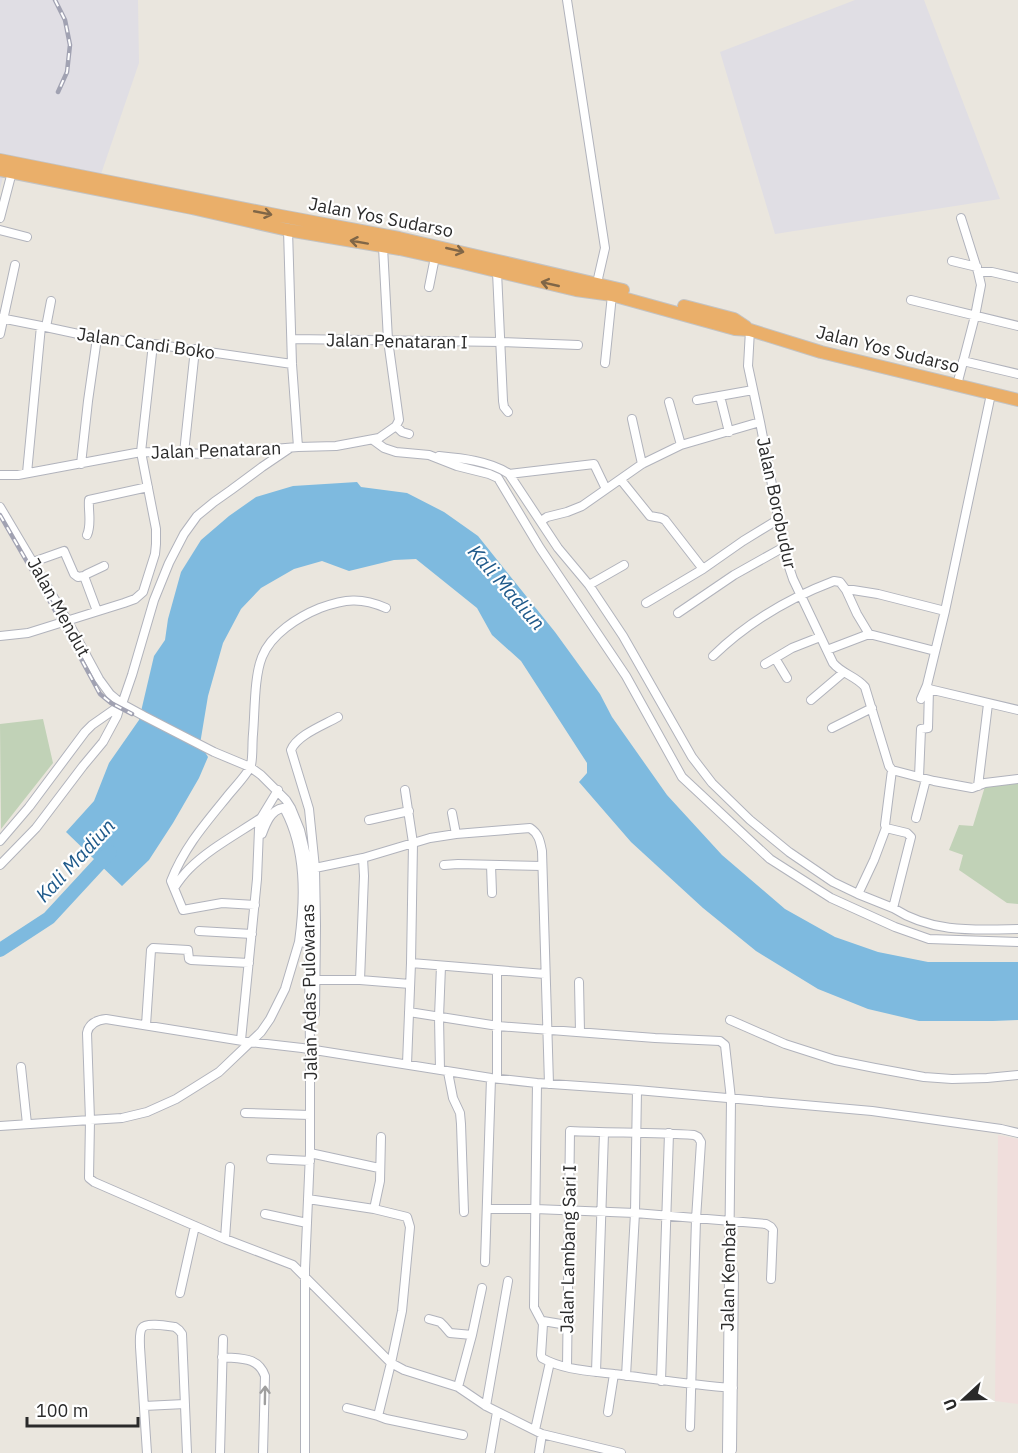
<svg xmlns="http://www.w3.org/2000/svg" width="1018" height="1453" font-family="'IBM Plex Sans',sans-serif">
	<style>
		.industrial { fill: #e0dee4 }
		.medical { fill: #f0dedc }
		.cemetery { fill: #c1d2b7 }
		.water { fill: #7ebadf }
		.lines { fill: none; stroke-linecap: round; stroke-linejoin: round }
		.river { stroke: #7ebadf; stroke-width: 14 }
		.minor-casing { stroke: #b1b3bc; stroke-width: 10 }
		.highway-casing { stroke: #c3c3c3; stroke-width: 14 }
		.minor { stroke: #fff; stroke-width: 8 }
		.highway { stroke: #eaaf6a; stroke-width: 12 }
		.rail-casing { stroke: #a1a2b2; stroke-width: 4.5 }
		.rail { stroke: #fff; stroke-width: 2; stroke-dasharray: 7; stroke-linecap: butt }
		.oneway { stroke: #806647 }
		.oneway2 { stroke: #9f9f9f }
		.labels { text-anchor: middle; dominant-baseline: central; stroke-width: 4.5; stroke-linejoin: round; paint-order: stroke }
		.street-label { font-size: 18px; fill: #2a2a2a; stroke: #fff }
		.water-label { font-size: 20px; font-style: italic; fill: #1e598a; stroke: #fff }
	</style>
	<rect width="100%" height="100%" fill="#eae6de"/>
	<path class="industrial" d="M 0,0 L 138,0 L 139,63 L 100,177 L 8,157 L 0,189 Z
		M 855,0 L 924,0 L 1000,199 L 775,234 L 720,52 Z"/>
	<path class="medical" d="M 998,1135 L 1018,1139 L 1018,1404 L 995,1401 Z"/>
	<path class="cemetery" d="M 43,719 L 53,763 L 1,829 L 0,724 Z
		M 1018,780 L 1018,904 L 1007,903 L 959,870 L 963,855 L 949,850 L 959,825 L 973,826 L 986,783 Z"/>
	<path class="water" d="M 357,482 L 361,487 L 407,493 L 444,512 L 478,536 L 555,632 L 600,694 L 612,717 L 667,795 L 722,855 L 785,909 L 835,937 L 878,952 L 928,962 L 1018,962 L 1018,1020 L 993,1021 L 919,1021 L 868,1009 L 818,989 L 756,951 L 703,908 L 631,842 L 579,782 L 587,773 L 587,763 L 521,661 L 492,635 L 477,608 L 416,559 L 394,560 L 349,571 L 322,561 L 294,569 L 261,588 L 241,609 L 223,643 L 208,696 L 200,744 L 208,757 L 199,778 L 173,823 L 149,860 L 122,886 L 66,832 L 94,801 L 109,763 L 139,720 L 154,656 L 165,640 L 168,619 L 181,572 L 201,540 L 229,516 L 256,497 L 293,486 Z"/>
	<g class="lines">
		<path class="river" d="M 0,950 L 49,918 L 110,852"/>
		<defs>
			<path id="minor" d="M 567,0 L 605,248 L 597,283
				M 0,218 L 12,172
				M 0,230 L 27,237
				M 288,230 L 292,364 L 298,447
				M 952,261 L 977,267
				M 497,272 L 503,401 L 504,407 L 508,412
				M 978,272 L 992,272 L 1018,278
				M 429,287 L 435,257
				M 911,300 L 1018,326
				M 0,318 L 41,326 L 97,338 L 153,344 L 292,364
				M 46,327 L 51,301
				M 750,330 L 748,366 L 760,422 L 786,558 L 793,579 L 833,663 C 842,674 856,676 865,687 L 889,766 L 892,770 L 934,781 L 972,788 L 985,783 L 1018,779
				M 0,334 L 15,265
				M 292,339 L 501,342 L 578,345
				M 963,361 L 1018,374
				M 605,363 L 612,295
				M 957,385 L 975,316 L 981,285 L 978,272 L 961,218
				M 991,394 L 945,611 L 927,685 L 929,689 L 1018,710
				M 720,396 L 729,432
				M 697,400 L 753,390
				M 669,402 L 681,445
				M 632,419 L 642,464
				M 396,426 L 402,432 L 409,434
				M 373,440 L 384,448 L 396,452 L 429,455 L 457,466 L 489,474 L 498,478 L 540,548 L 626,676 L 682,777 L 770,859 L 831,898 L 895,927 L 929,939 L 1018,942
				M 184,453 L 195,349
				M 439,456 C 460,458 491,461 509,474 L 558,548 L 589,585 L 624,565
				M 81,464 L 88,401 L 97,338
				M 27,473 L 41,326
				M 509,474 L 594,464 L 606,489
				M 0,475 L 18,475 L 141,452 L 211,454 L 298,447 L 336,446 L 379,438 L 396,426 L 399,420 L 388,340 L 383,247
				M 621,480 L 650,516 L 661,518 L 665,520 L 703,569
				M 0,507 L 67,620 L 99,679 L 110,694 L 122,704 L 144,716 L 214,752 L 250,767 L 261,775 L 286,800 L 291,808 L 300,830 L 308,864 L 310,1050 L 310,1153 L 305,1269 L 305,1453
				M 541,521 L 547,517 L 567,512 L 582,506 L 642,464 L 681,445 L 760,422
				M 87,535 C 92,524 88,511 89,500 L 148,487
				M 33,562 L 64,551 L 74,574 L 78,577 L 84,576
				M 589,585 L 623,636 L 692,757 L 712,783 L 750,820 L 789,852 L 833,882 L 858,894
				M 646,603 L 703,569 L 743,541 L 779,519
				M 97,611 L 84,576 L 87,574 L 104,566
				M 678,613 L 734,575 L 784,547
				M 0,636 L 28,633 L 124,603 L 135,599 L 143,592 L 155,554 L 156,544 L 156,529 L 141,452 L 153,344
				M 827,650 L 869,634
				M 935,651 L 869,634 L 857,614 L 846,590 L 853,590 L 878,594 L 945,611
				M 713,656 C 748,622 789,598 834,581 L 840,582 L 846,590
				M 775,658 L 787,678
				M 765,664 L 792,648 L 820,637
				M 921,699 L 927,685
				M 811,700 L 844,672
				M 832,728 L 872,708
				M 919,777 L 921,729 L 928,728 L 929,689
				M 978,786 L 988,704
				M 405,790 L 413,843 L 411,963
				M 452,813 L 456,834
				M 916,818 L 926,779
				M 369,820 L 409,811
				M 886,828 L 907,833 L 911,837 L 893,908 L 858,894 L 874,860 L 886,828 L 885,825 L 892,770
				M 262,834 C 266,823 271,810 283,808 L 285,810 C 306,850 305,898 299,942
				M 0,841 L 29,807 L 85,732 L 92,725 L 122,704 L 132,675 L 154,600 L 169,563 L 184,534 L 197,516 L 214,502 L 231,490 L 262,467 L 290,448
				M 0,865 L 36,828 L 83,766 L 103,742 L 117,716 L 120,706
				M 444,865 L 458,864 L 542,866
				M 491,865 L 492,893
				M 315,868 L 363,858 L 430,838 L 456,834 L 530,828 C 539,834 540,841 542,851 L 549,1084
				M 174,888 C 178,882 183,875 189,869 C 209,849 237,834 261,818
				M 255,905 L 222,903 L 183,910 L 171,881 C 184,848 204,825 226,798 C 231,791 249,773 251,765 C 253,756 252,744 253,734 C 255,711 254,677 262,657 C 271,634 298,617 320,608 C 345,599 361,597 386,608
				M 893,908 C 932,933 973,930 1018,929
				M 199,931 L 252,934
				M 309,943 L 299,942 L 285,989 L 270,1019 L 261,1032 L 219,1072 L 176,1099 L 147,1112 L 122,1118 L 90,1120 L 89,1178 L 94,1182 L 225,1239 L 293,1265 L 391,1363 L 404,1370 L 458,1387 L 486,1406 L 542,1434 L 621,1453
				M 312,980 L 360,980 L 410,984
				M 360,980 L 364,876 L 363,858
				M 579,982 L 580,1032
				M 409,1012 L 498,1026 L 655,1038 L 720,1041 L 725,1045 L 731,1099 L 727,1453
				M 315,1014 L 316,926 L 315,868 L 309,809 L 291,750 C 297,735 324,725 338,717
				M 730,1020 L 785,1044 L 835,1060 L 875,1068 L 924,1077 L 952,1079 L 987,1078 L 1018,1075
				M 146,1025 L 151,950 L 153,948 L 188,950 L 189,959 L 191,960 L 249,963
				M 241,1040 L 257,879 L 259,829 L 261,818 L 278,790
				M 407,1064 L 411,963 L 545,974
				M 21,1067 L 27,1124
				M 440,1070 L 439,1017 L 441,966
				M 448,1072 L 453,1098 L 460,1113 L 461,1124 L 464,1212
				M 497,1078 L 497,971
				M 537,1083 L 534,1307 L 543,1324 L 541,1355 L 542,1358 C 563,1370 590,1371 614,1374 C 654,1379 693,1385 733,1388
				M 245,1113 L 310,1115
				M 0,1126 L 90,1120 L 87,1033 C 89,1023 97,1020 106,1019 L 249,1042 L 302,1048 L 491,1078 L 537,1083 L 637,1090 L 872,1111 L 1001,1129 L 1018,1133
				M 310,1153 L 379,1168
				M 271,1159 L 310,1161
				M 308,1199 L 374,1209 L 407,1217 L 410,1227 L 402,1311 L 391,1363 L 378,1416 L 386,1419 L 463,1435
				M 374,1209 L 380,1181 L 381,1137
				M 487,1209 L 535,1209 L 635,1213 L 766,1224 L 771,1227 L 773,1230 L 771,1279
				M 265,1214 L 307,1223
				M 225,1239 L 230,1167
				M 485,1262 L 491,1078
				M 180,1293 L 195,1226
				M 429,1319 L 440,1322 L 444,1326 L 450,1333 L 472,1335
				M 543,1321 L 567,1325
				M 222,1357 C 240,1359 258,1356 265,1376 L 263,1453
				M 567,1367 L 570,1131 C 611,1133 653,1132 694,1135 L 698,1137 L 701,1142 L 696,1219 L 690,1427
				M 596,1372 L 604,1133
				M 626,1376 L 635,1213 L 637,1090
				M 661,1381 L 669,1133
				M 458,1387 L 472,1335 L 482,1288
				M 144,1406 L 185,1404
				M 486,1406 L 508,1281
				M 347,1408 L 378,1416
				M 608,1412 L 614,1374
				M 535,1430 L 550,1362
				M 732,1450 L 734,1274
				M 147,1453 L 140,1347 C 140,1342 139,1332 142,1328 C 146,1322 168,1326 175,1327 L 179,1330 L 182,1334 L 187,1453
				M 220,1453 L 223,1339
				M 490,1453 L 497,1412
				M 539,1453 L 542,1434"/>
			<path id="highway" d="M 0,160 L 281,216 L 399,238 L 623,290
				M 0,170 L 192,208 L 288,230 L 400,249 L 463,263 L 576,290 L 612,295 L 735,329 L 750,330 L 821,352 L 1018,400
				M 684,306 L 734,319 L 746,327"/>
		</defs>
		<use href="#minor" class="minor-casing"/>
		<use href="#highway" class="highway-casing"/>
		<use href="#minor" class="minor"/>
		<use href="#highway" class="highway"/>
		<defs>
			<path id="rail" d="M 55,0 L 65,20 L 70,45 L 67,72 L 58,92
				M 0,515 L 53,607 L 100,694 L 111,703 L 132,714"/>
		</defs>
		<use href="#rail" class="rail-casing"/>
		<use href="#rail" class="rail"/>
	</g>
	<defs><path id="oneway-shaft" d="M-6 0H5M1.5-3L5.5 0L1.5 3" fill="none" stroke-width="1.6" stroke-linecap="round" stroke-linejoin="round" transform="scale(1.5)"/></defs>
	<g class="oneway">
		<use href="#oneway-shaft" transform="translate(263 213) rotate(11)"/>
		<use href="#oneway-shaft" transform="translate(359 242) rotate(-170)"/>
		<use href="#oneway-shaft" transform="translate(455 250) rotate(13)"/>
		<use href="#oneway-shaft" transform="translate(550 284) rotate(-167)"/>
	</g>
	<use class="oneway2" href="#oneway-shaft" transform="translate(265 1395) rotate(-89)"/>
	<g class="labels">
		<g class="street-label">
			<text transform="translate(381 217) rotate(11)">Jalan Yos Sudarso</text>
			<text transform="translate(397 341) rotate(1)">Jalan Penataran I</text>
			<text transform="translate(146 343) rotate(8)">Jalan Candi Boko</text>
			<text transform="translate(888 349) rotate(14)">Jalan Yos Sudarso</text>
			<text transform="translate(216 450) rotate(-2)">Jalan Penataran</text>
			<text transform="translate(777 503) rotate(78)">Jalan Borobudur</text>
			<text transform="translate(59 607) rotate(61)">Jalan Mendut</text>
			<text transform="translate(309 992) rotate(-91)">Jalan Adas Pulowaras</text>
			<text transform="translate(568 1249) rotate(-89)">Jalan Lambang Sari I</text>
			<text transform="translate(728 1276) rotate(-89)">Jalan Kembar</text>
		</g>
		<g class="water-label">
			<text transform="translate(507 587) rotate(49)">Kali Madiun</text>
			<text transform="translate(75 860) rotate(-47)">Kali Madiun</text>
		</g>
	</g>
	<g transform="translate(964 1399) rotate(248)" stroke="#ffffff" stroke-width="4.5" paint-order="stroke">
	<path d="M0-4.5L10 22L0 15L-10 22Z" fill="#2a2a2a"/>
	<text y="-9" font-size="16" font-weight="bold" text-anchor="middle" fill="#2a2a2a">U</text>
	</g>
	<path d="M27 1417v9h111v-9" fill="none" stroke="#2a2a2a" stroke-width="3"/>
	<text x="36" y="1417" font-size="18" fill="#2a2a2a" stroke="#ffffff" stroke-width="4.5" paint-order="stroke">100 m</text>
</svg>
